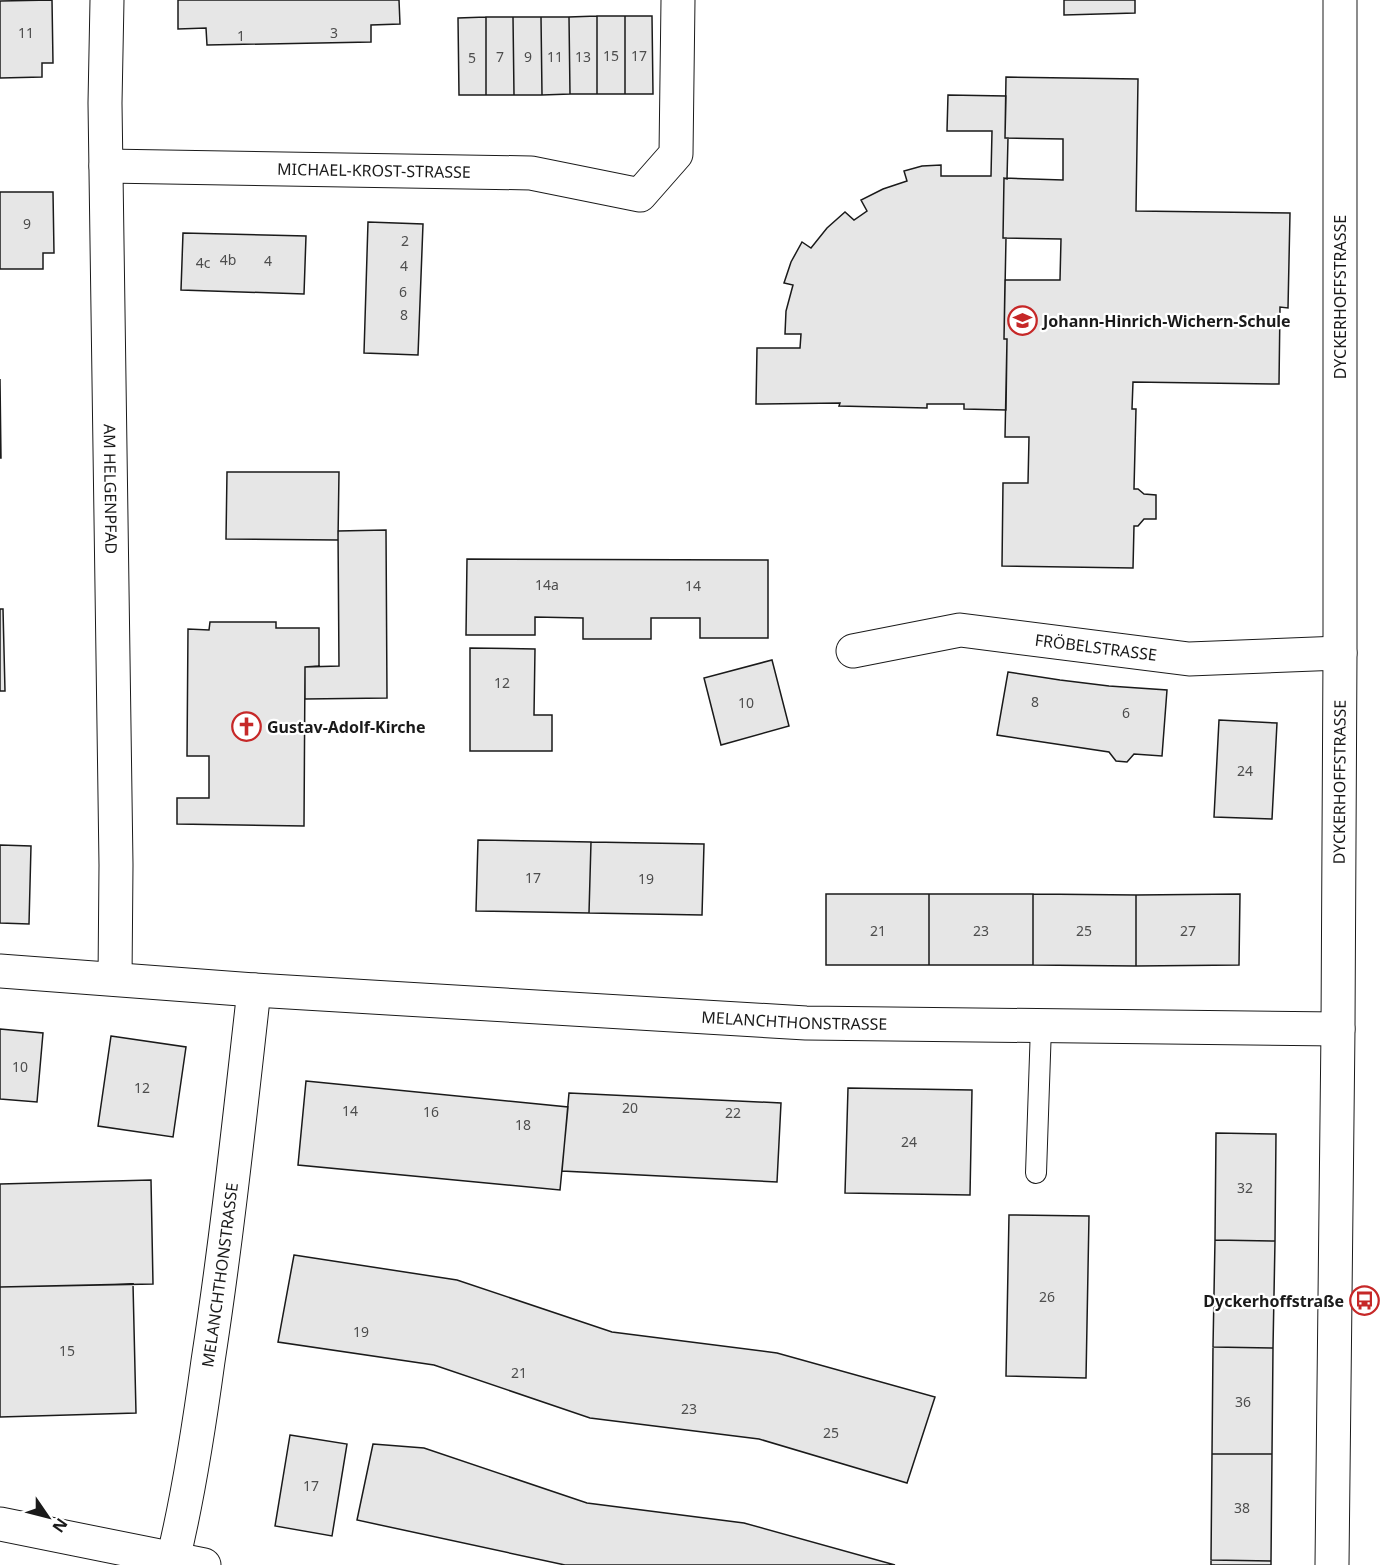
<svg xmlns="http://www.w3.org/2000/svg" width="1388" height="1565" font-family="'Noto Sans',sans-serif">
	<style>
		.building { fill: #e6e6e6; stroke: #1a1a1a; stroke-width: 1.5 }
		.lines { fill: none; stroke-linecap: round; stroke-linejoin: round }
		.lane-casing { stroke: #1a1a1a; stroke-width: 22 }
		.street-casing { stroke: #1a1a1a; stroke-width: 35 }
		.secondary-casing { stroke: #1a1a1a; stroke-width: 35 }
		.lane { stroke: #fff; stroke-width: 20 }
		.street { stroke: #fff; stroke-width: 33 }
		.secondary { stroke: #fff; stroke-width: 33 }
		.labels { text-anchor: middle; dominant-baseline: central; stroke-width: 4.5; stroke-linejoin: round; paint-order: stroke }
		.number-label { font-size: 14px; fill: #4d4d4d }
		.street-label { font-size: 16px; fill: #1a1a1a; stroke: #fff }
		.poi-label { font-size: 16px; font-weight: bold; fill: #1a1a1a; stroke: #fff; text-anchor: start }
	</style>
	<rect width="100%" height="100%" fill="#fff"/>
	<path class="building" d="M 52,0 L 53,63 L 42,63 L 42,77 L 0,78 L 0,1 Z
		M 178,0 L 399,0 L 400,24 L 371,25 L 371,42 L 207,45 L 206,28 L 178,29 Z
		M 1064,0 L 1135,0 L 1135,13 L 1064,15 Z
		M 597,16 L 625,16 L 625,94 L 597,94 Z
		M 597,16 L 597,94 L 570,94 L 569,17 Z
		M 625,16 L 652,16 L 653,94 L 625,94 Z
		M 486,17 L 486,95 L 459,95 L 458,18 Z
		M 486,17 L 513,17 L 514,95 L 486,95 Z
		M 513,17 L 541,17 L 542,95 L 514,95 Z
		M 541,17 L 569,17 L 570,94 L 542,95 Z
		M 1006,77 L 1138,79 L 1136,211 L 1290,213 L 1288,308 L 1280,307 L 1279,384 L 1133,382 L 1132,409 L 1136,409 L 1134,489 L 1138,489 L 1144,494 L 1156,495 L 1156,519 L 1144,519 L 1138,526 L 1134,526 L 1133,568 L 1002,566 L 1003,483 L 1028,483 L 1029,437 L 1005,437 L 1007,339 L 1004,339 L 1005,280 L 1060,280 L 1061,239 L 1003,238 L 1004,178 L 1063,180 L 1063,139 L 1005,138 Z
		M 948,95 L 1006,96 L 1005,138 L 1008,138 L 1007,179 L 1004,178 L 1003,238 L 1006,238 L 1004,339 L 1007,339 L 1006,410 L 964,409 L 964,404 L 927,404 L 927,408 L 839,406 L 840,403 L 756,404 L 757,348 L 800,348 L 801,334 L 785,334 L 786,311 L 793,285 L 784,283 L 791,262 L 802,242 L 811,248 L 827,228 L 845,212 L 854,220 L 867,211 L 861,200 L 883,189 L 907,181 L 904,171 L 922,166 L 941,165 L 941,176 L 991,176 L 992,131 L 947,131 Z
		M 0,192 L 53,192 L 54,253 L 43,253 L 43,269 L 0,269 Z
		M 368,222 L 423,224 L 418,355 L 364,353 Z
		M 183,233 L 306,236 L 304,294 L 181,290 Z
		M 0,379 L 1,458 L 0,458 Z
		M 227,472 L 339,472 L 338,540 L 226,539 Z
		M 386,530 L 387,698 L 305,699 L 305,667 L 339,666 L 338,531 Z
		M 467,559 L 768,560 L 768,638 L 700,638 L 700,618 L 651,618 L 651,639 L 583,639 L 583,618 L 535,617 L 535,635 L 466,635 Z
		M 0,609 L 3,609 L 5,691 L 0,691 Z
		M 210,622 L 276,622 L 276,628 L 319,628 L 319,666 L 305,667 L 304,826 L 177,824 L 177,798 L 209,798 L 209,756 L 187,756 L 188,629 L 209,630 Z
		M 470,648 L 535,649 L 534,715 L 552,715 L 552,751 L 470,751 Z
		M 772,660 L 789,726 L 721,745 L 704,678 Z
		M 1008,672 L 1060,680 L 1109,686 L 1167,690 L 1162,756 L 1134,754 L 1127,762 L 1116,761 L 1109,752 L 997,735 Z
		M 1219,720 L 1277,723 L 1272,819 L 1214,817 Z
		M 478,840 L 591,842 L 589,913 L 476,911 Z
		M 591,842 L 704,844 L 702,915 L 589,913 Z
		M 0,845 L 31,846 L 29,924 L 0,923 Z
		M 826,894 L 929,894 L 929,965 L 826,965 Z
		M 929,894 L 1033,894 L 1033,965 L 929,965 Z
		M 1033,894 L 1136,895 L 1136,966 L 1033,965 Z
		M 1240,894 L 1239,965 L 1136,966 L 1136,895 Z
		M 0,1029 L 43,1033 L 37,1102 L 0,1099 Z
		M 111,1036 L 186,1047 L 173,1137 L 98,1126 Z
		M 306,1081 L 568,1107 L 560,1190 L 298,1165 Z
		M 848,1088 L 972,1090 L 970,1195 L 845,1193 Z
		M 569,1093 L 781,1103 L 777,1182 L 562,1171 Z
		M 1216,1133 L 1276,1134 L 1275,1241 L 1215,1240 Z
		M 151,1180 L 153,1284 L 0,1287 L 0,1184 Z
		M 1009,1215 L 1089,1216 L 1086,1378 L 1006,1376 Z
		M 1215,1240 L 1275,1241 L 1273,1348 L 1213,1347 Z
		M 294,1255 L 457,1280 L 612,1332 L 777,1353 L 935,1397 L 907,1483 L 759,1439 L 590,1418 L 434,1365 L 278,1342 Z
		M 133,1284 L 136,1413 L 0,1417 L 0,1287 Z
		M 1213,1347 L 1273,1348 L 1272,1454 L 1212,1454 Z
		M 290,1435 L 347,1444 L 332,1536 L 275,1526 Z
		M 373,1444 L 424,1448 L 587,1503 L 744,1523 L 895,1565 L 565,1565 L 357,1520 Z
		M 1212,1454 L 1272,1454 L 1271,1561 L 1211,1560 Z
		M 1211,1560 L 1271,1561 L 1271,1565 L 1211,1565 Z"/>
	<g class="lines">
		<defs>
			<path id="lane" d="M 1036,1173 L 1041,1026"/>
			<g id="street">
				<path id="s1" d="M 107,0 L 105,103 L 116,865 L 115,979"/>
				<path id="s2" d="M 106,166 L 531,173 L 640,195 L 676,154 L 678,0"/>
				<path id="s3" d="M 853,651 L 960,630 L 1189,659 L 1340,653"/>
				<path id="s4" d="M 0,971 L 254,990 L 806,1023 L 1338,1029"/>
				<path id="s5" d="M 173,1559 C 189,1494 199,1427 208,1361 C 227,1238 240,1114 254,990"/>
				<path id="s6" d="M 1332,1565 L 1338,1029 L 1340,653 L 1340,0"/>
			</g>
			<path id="secondary" d="M 0,1524 L 204,1565"/>
		</defs>
		<use href="#lane" class="lane-casing"/>
		<use href="#street" class="street-casing"/>
		<use href="#secondary" class="secondary-casing"/>
		<use href="#lane" class="lane"/>
		<use href="#street" class="street"/>
		<use href="#secondary" class="secondary"/>
	</g>
	<defs>
		<symbol id="school-ring" viewBox="-11 -11 22 22"><circle r="9.5" fill="#fff" stroke="#c62828" stroke-width="1.5"/><path d="M0-5L7-2L0 1L-7-2ZM-4 1L0 2.5L4 1V4Q0 6-4 4Z" fill="#c62828"/></symbol>
		<symbol id="church-ring" viewBox="-11 -11 22 22"><circle r="9.5" fill="#fff" stroke="#c62828" stroke-width="1.5"/><path d="M-1.2-6h2.4v3.5h3.3v2.4h-3.3V6h-2.4V-.1h-3.3v-2.4h3.3Z" fill="#c62828"/></symbol>
		<symbol id="bus-ring" viewBox="-11 -11 22 22"><circle r="9.5" fill="#fff" stroke="#c62828" stroke-width="1.5"/><path d="M-5-6H5V4H4V6H2V4H-2V6H-4V4H-5ZM-3.5-4V0h7V-4ZM-3.5 1.2v1.5H-2V1.2ZM2 1.2v1.5H3.5V1.2Z" fill="#c62828"/></symbol>
	</defs>
	<g fill-rule="evenodd">
		<use href="#school-ring" x="1006" y="304" width="33" height="33"/>
		<use href="#church-ring" x="230" y="710" width="33" height="33"/>
		<use href="#bus-ring" x="1348" y="1284" width="33" height="33"/>
	</g>
	<g class="labels">
		<g class="number-label">
			<text x="26" y="32">11</text>
			<text x="334" y="32">3</text>
			<text x="241" y="35">1</text>
			<text x="611" y="55">15</text>
			<text x="639" y="55">17</text>
			<text x="500" y="56">7</text>
			<text x="528" y="56">9</text>
			<text x="555" y="56">11</text>
			<text x="583" y="56">13</text>
			<text x="472" y="57">5</text>
			<text x="27" y="223">9</text>
			<text x="405" y="240">2</text>
			<text x="228" y="259">4b</text>
			<text x="268" y="260">4</text>
			<text x="203" y="262">4c</text>
			<text x="404" y="265">4</text>
			<text x="403" y="291">6</text>
			<text x="404" y="314">8</text>
			<text x="547" y="584">14a</text>
			<text x="693" y="585">14</text>
			<text x="502" y="682">12</text>
			<text x="1035" y="701">8</text>
			<text x="746" y="702">10</text>
			<text x="1126" y="712">6</text>
			<text x="1245" y="770">24</text>
			<text x="533" y="877">17</text>
			<text x="646" y="878">19</text>
			<text x="878" y="930">21</text>
			<text x="981" y="930">23</text>
			<text x="1084" y="930">25</text>
			<text x="1188" y="930">27</text>
			<text x="20" y="1066">10</text>
			<text x="142" y="1087">12</text>
			<text x="630" y="1107">20</text>
			<text x="350" y="1110">14</text>
			<text x="431" y="1111">16</text>
			<text x="733" y="1112">22</text>
			<text x="523" y="1124">18</text>
			<text x="909" y="1141">24</text>
			<text x="1245" y="1187">32</text>
			<text x="1047" y="1296">26</text>
			<text x="361" y="1331">19</text>
			<text x="67" y="1350">15</text>
			<text x="519" y="1372">21</text>
			<text x="1243" y="1401">36</text>
			<text x="689" y="1408">23</text>
			<text x="831" y="1432">25</text>
			<text x="311" y="1485">17</text>
			<text x="1242" y="1507">38</text>
		</g>
		<g class="street-label">
			<text stroke="none"><textPath href="#s2" startOffset="268">MICHAEL-KROST-STRASSE</textPath></text>
			<text transform="translate(1340 297) rotate(-90)">DYCKERHOFFSTRASSE</text>
			<text stroke="none"><textPath href="#s1" startOffset="489">AM HELGENPFAD</textPath></text>
			<text stroke="none"><textPath href="#s3" startOffset="246">FRÖBELSTRASSE</textPath></text>
			<text stroke="none"><textPath href="#s6" startOffset="783">DYCKERHOFFSTRASSE</textPath></text>
			<text stroke="none"><textPath href="#s4" startOffset="796">MELANCHTHONSTRASSE</textPath></text>
			<text stroke="none"><textPath href="#s5" startOffset="288">MELANCHTHONSTRASSE</textPath></text>
		</g>
		<g class="poi-label">
			<text x="1043" y="321">Johann-Hinrich-Wichern-Schule</text>
			<text x="267" y="727">Gustav-Adolf-Kirche</text>
			<text x="1344" y="1301" text-anchor="end">Dyckerhoffstraße</text>
		</g>
	</g>
	<g transform="translate(48 1517) rotate(125)" stroke="#ffffff" stroke-width="4.5" paint-order="stroke">
	<path d="M0-4.5L10 22L0 15L-10 22Z" fill="#1a1a1a"/>
	<text y="-9" font-size="16" font-weight="bold" text-anchor="middle" fill="#1a1a1a">N</text>
	</g>
</svg>
